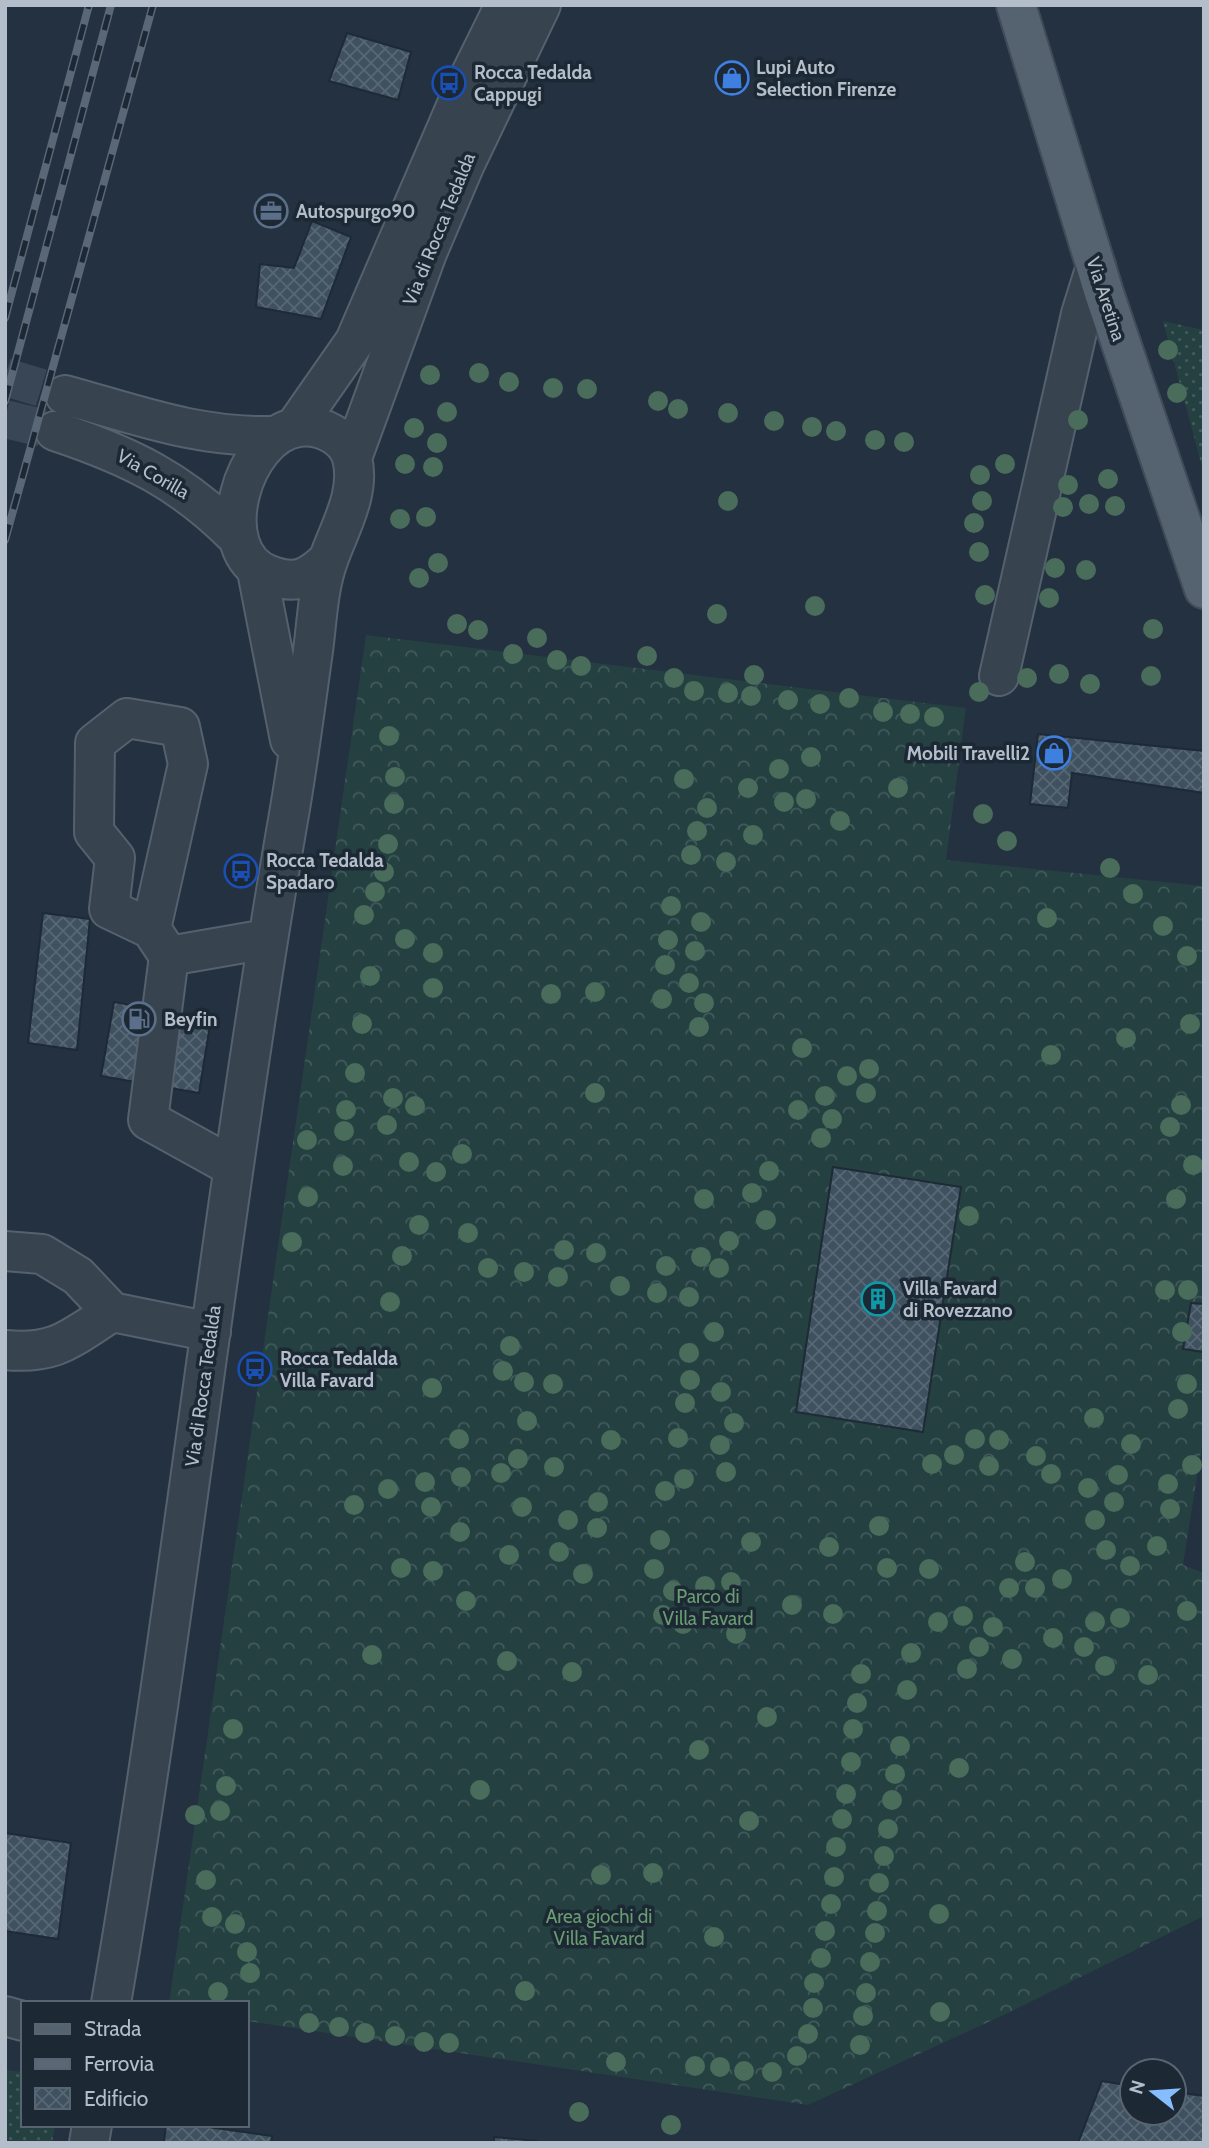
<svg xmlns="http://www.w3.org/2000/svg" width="1209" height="2148" font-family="Cabin,sans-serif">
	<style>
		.grass { fill: url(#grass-dots) }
		.forest { fill: url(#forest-crowns) }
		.building { fill: url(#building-cross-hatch); stroke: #1e2a36; stroke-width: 2 }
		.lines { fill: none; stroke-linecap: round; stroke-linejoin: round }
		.minor-tunnel { stroke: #394655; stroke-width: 38; stroke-dasharray: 38 19; stroke-linecap: butt }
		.minor-casing { stroke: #55616d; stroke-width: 42 }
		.major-casing { stroke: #404c58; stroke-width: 42 }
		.minor { stroke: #37434f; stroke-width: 38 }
		.major { stroke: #556270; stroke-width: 38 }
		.rail-casing { stroke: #596777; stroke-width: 8 }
		.rail { stroke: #1c2834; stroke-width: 5; stroke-dasharray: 16; stroke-linecap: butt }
		.tree { fill: #4a6c5b }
		.labels { text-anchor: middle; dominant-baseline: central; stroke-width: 7; stroke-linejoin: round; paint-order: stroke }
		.poi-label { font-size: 19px; font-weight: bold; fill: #b3beca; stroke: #1c2834; text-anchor: start }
		.street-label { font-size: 19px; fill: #b3beca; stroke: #1c2834 }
		.park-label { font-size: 19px; fill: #699d71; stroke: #1c2834 }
	</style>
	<defs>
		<pattern id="grass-dots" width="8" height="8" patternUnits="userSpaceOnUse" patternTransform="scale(1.75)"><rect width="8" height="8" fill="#254041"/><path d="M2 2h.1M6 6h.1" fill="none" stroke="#425a5b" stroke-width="1.8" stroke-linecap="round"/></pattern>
		<pattern id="forest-crowns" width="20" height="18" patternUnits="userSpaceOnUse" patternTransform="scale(1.75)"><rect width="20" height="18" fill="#254041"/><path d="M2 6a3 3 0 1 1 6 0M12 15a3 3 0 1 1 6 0" fill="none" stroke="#425a5b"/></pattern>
		<pattern id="building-cross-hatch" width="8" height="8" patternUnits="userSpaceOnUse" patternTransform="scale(1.75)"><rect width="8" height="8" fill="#3f505f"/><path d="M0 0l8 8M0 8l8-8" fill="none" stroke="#586775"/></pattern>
	</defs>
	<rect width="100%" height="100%" fill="#233140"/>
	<path class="grass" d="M 1163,321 L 1204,330 L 1204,474 Z
		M 5,2070 L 23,2072 L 23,2125 L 55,2125 L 52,2143 L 5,2143 Z"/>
	<path class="forest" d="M 366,635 L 966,708 L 946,860 L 1204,886 L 1204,1432 L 1183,1565 L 1204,1573 L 1204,1916 L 1008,2013 L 808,2105 L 247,2021 L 247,2003 L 169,2003 Z"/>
	<path class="building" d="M 347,33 L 411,52 L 398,100 L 329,81 Z
		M 312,221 L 351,237 L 321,319 L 256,307 L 260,264 L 294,268 Z
		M 1038,734 L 1204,751 L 1204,793 L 1072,773 L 1068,808 L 1030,804 Z
		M 43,913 L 90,919 L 77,1050 L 28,1043 Z
		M 114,1002 L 211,1019 L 199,1093 L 101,1076 Z
		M 833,1167 L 961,1187 L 923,1432 L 796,1412 Z
		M 1191,1303 L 1204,1304 L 1204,1352 L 1183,1349 Z
		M 5,1833 L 71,1843 L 58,1939 L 5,1931 Z
		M 1102,2081 L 1132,2086 L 1132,2113 L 1174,2113 L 1174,2092 L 1204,2096 L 1204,2143 L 1078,2143 Z
		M 166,2125 L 194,2125 L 272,2136 L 271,2143 L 164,2143 Z
		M 494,2137 L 537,2141 L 536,2143 L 494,2143 Z"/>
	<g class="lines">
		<path class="minor-tunnel" d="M 5,377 L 65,395
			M 5,419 L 55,431"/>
		<defs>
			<path id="minor" d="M 65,395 C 138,415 197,438 274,436
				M 295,427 L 355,341 L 464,88 L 505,5
				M 55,431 C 130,456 182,481 238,538
				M 352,458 L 427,253 L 464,166 L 541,5
				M 257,571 L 290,740
				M 999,676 L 1081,314 L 1096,266
				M 151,929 L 109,909 L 115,858 L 94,832 L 95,743 L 127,718 L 180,727 L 188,764 L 151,929 L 169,956
				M 233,1167 L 148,1120 L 169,956 L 267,939
				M 5,1251 L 42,1254 L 78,1276 L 112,1312 L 211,1332
				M 5,1350 C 56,1355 71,1338 112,1312
				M 111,2003 C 179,1610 220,1213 288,820 C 298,764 305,707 313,651 C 317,621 318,586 329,558 C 340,527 361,492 352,458 C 346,436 320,424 299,427 C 242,434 208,552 269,575 C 295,585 308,579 327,561
				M 5,2016 L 23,2021
				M 89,2143 L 92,2125"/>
			<path id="major" d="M 1016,5 L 1104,293 L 1204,589"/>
		</defs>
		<use href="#minor" class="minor-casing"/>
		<use href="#major" class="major-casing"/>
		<use href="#minor" class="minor"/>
		<use href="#major" class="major"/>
		<defs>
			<path id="rail" d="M 5,318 L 89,5
				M 5,401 L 111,5
				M 5,540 L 153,5"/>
		</defs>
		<use href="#rail" class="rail-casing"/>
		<use href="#rail" class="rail"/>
	</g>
	<g class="tree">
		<circle cx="1168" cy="350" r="10"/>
		<circle cx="479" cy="373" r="10"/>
		<circle cx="430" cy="375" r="10"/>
		<circle cx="509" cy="382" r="10"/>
		<circle cx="553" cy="388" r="10"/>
		<circle cx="587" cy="389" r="10"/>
		<circle cx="1177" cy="393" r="10"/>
		<circle cx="658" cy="401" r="10"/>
		<circle cx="678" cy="409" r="10"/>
		<circle cx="447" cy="412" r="10"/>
		<circle cx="728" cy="413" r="10"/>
		<circle cx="1078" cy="420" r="10"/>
		<circle cx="774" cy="421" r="10"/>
		<circle cx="812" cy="427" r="10"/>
		<circle cx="414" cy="428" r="10"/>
		<circle cx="836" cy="431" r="10"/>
		<circle cx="875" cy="440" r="10"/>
		<circle cx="904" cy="442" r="10"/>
		<circle cx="437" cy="443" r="10"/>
		<circle cx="405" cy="464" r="10"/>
		<circle cx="1005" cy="464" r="10"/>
		<circle cx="433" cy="467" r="10"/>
		<circle cx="980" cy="475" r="10"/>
		<circle cx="1108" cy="479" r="10"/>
		<circle cx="1068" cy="485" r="10"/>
		<circle cx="728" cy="501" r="10"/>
		<circle cx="982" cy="501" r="10"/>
		<circle cx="1089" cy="504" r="10"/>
		<circle cx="1115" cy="506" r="10"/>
		<circle cx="1063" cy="507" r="10"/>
		<circle cx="426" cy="517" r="10"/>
		<circle cx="400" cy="519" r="10"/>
		<circle cx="974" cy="523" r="10"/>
		<circle cx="979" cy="552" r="10"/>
		<circle cx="438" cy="563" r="10"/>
		<circle cx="1055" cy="568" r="10"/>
		<circle cx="1086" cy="570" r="10"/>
		<circle cx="419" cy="578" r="10"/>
		<circle cx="985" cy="595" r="10"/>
		<circle cx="1049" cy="598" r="10"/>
		<circle cx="815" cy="606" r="10"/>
		<circle cx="717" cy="614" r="10"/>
		<circle cx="457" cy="624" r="10"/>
		<circle cx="1153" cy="629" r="10"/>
		<circle cx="478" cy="630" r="10"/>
		<circle cx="537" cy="638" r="10"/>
		<circle cx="513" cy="654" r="10"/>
		<circle cx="647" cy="656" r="10"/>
		<circle cx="557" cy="660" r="10"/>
		<circle cx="581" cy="666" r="10"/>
		<circle cx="1059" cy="674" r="10"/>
		<circle cx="754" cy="675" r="10"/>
		<circle cx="1151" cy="676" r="10"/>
		<circle cx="674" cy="678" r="10"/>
		<circle cx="1027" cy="678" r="10"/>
		<circle cx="1090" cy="684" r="10"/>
		<circle cx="694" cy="691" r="10"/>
		<circle cx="979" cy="692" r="10"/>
		<circle cx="728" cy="693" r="10"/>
		<circle cx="751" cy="696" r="10"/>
		<circle cx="849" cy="698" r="10"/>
		<circle cx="788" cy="700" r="10"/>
		<circle cx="820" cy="704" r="10"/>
		<circle cx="883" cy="712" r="10"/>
		<circle cx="910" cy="714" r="10"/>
		<circle cx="934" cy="717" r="10"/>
		<circle cx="389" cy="736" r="10"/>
		<circle cx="811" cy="757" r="10"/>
		<circle cx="779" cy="769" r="10"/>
		<circle cx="395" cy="777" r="10"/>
		<circle cx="684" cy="779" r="10"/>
		<circle cx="748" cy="788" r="10"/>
		<circle cx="898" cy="788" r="10"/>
		<circle cx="806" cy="799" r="10"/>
		<circle cx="784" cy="802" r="10"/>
		<circle cx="394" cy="804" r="10"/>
		<circle cx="707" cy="808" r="10"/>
		<circle cx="983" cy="814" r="10"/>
		<circle cx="840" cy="821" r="10"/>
		<circle cx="697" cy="831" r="10"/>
		<circle cx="753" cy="835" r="10"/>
		<circle cx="1007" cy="841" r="10"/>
		<circle cx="388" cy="844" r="10"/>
		<circle cx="691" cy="855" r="10"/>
		<circle cx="726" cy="862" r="10"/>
		<circle cx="1110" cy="868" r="10"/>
		<circle cx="384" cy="872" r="10"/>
		<circle cx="375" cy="892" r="10"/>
		<circle cx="1133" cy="894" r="10"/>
		<circle cx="671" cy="906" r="10"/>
		<circle cx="364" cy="915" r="10"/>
		<circle cx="1047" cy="918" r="10"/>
		<circle cx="701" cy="922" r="10"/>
		<circle cx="1163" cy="926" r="10"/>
		<circle cx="405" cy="939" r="10"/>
		<circle cx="668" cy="940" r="10"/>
		<circle cx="695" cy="951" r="10"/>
		<circle cx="433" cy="953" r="10"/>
		<circle cx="1187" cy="956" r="10"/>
		<circle cx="665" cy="965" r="10"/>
		<circle cx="370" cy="976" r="10"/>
		<circle cx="689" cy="983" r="10"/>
		<circle cx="433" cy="988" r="10"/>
		<circle cx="595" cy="992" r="10"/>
		<circle cx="551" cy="994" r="10"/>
		<circle cx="662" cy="999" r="10"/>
		<circle cx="704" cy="1003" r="10"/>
		<circle cx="362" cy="1024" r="10"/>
		<circle cx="1190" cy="1024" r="10"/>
		<circle cx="699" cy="1027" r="10"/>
		<circle cx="1126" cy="1038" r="10"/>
		<circle cx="802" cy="1048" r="10"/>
		<circle cx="1051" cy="1055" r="10"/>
		<circle cx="869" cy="1069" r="10"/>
		<circle cx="355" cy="1073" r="10"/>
		<circle cx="847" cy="1076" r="10"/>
		<circle cx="595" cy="1093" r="10"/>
		<circle cx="866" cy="1093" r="10"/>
		<circle cx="825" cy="1096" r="10"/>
		<circle cx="393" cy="1098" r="10"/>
		<circle cx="1181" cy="1105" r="10"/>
		<circle cx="415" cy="1106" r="10"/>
		<circle cx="346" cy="1110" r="10"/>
		<circle cx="798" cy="1110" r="10"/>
		<circle cx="832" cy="1119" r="10"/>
		<circle cx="387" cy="1125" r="10"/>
		<circle cx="1170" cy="1127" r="10"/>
		<circle cx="344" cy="1131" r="10"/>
		<circle cx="821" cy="1138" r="10"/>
		<circle cx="307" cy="1140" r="10"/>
		<circle cx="462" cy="1154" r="10"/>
		<circle cx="409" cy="1162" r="10"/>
		<circle cx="1193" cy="1165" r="10"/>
		<circle cx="343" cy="1166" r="10"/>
		<circle cx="769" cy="1171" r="10"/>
		<circle cx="436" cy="1172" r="10"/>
		<circle cx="752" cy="1193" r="10"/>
		<circle cx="308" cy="1197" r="10"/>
		<circle cx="704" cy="1199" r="10"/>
		<circle cx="1176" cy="1199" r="10"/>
		<circle cx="969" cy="1216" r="10"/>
		<circle cx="766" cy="1220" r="10"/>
		<circle cx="419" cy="1225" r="10"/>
		<circle cx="468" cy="1233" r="10"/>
		<circle cx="729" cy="1241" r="10"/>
		<circle cx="292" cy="1242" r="10"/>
		<circle cx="564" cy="1250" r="10"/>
		<circle cx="596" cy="1253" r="10"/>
		<circle cx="402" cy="1256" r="10"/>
		<circle cx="701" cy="1257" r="10"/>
		<circle cx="666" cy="1266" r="10"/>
		<circle cx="488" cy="1268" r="10"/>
		<circle cx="719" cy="1268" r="10"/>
		<circle cx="524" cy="1272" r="10"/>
		<circle cx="558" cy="1277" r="10"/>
		<circle cx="620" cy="1286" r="10"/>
		<circle cx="1165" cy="1290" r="10"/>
		<circle cx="1188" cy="1290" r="10"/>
		<circle cx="657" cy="1293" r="10"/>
		<circle cx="689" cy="1297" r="10"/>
		<circle cx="390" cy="1302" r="10"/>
		<circle cx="714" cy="1332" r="10"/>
		<circle cx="1182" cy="1332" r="10"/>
		<circle cx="510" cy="1346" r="10"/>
		<circle cx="689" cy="1353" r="10"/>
		<circle cx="503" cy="1371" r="10"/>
		<circle cx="690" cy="1380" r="10"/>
		<circle cx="524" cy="1382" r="10"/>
		<circle cx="553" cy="1384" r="10"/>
		<circle cx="1187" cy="1384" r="10"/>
		<circle cx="432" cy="1388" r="10"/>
		<circle cx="721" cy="1392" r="10"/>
		<circle cx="685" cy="1403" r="10"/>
		<circle cx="1178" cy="1409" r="10"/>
		<circle cx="1094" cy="1418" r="10"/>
		<circle cx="527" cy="1421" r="10"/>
		<circle cx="734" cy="1423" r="10"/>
		<circle cx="678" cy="1438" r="10"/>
		<circle cx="459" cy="1439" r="10"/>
		<circle cx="975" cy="1439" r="10"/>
		<circle cx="611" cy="1440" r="10"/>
		<circle cx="999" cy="1440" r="10"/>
		<circle cx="1131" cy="1444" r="10"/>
		<circle cx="720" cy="1445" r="10"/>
		<circle cx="954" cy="1455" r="10"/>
		<circle cx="1036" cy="1456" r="10"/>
		<circle cx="518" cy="1459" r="10"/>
		<circle cx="932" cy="1464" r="10"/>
		<circle cx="1192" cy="1465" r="10"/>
		<circle cx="989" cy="1466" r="10"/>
		<circle cx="554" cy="1467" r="10"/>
		<circle cx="726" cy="1472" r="10"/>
		<circle cx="501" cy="1473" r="10"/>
		<circle cx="1051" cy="1474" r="10"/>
		<circle cx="1118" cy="1475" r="10"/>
		<circle cx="461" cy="1477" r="10"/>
		<circle cx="684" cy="1479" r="10"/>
		<circle cx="425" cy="1482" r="10"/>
		<circle cx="1168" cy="1484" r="10"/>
		<circle cx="1088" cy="1488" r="10"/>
		<circle cx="388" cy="1489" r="10"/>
		<circle cx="665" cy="1491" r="10"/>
		<circle cx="598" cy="1502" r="10"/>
		<circle cx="1114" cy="1502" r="10"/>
		<circle cx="354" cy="1505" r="10"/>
		<circle cx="431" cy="1507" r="10"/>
		<circle cx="522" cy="1507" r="10"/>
		<circle cx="1170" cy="1509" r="10"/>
		<circle cx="568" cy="1520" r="10"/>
		<circle cx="1095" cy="1520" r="10"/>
		<circle cx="879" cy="1526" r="10"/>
		<circle cx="597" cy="1528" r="10"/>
		<circle cx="460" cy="1532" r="10"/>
		<circle cx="660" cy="1540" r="10"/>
		<circle cx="751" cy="1542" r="10"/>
		<circle cx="1157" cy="1546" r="10"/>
		<circle cx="829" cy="1547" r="10"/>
		<circle cx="1106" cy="1550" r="10"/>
		<circle cx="559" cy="1552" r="10"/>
		<circle cx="509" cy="1555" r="10"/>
		<circle cx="1025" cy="1562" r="10"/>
		<circle cx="1130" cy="1566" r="10"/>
		<circle cx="401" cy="1568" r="10"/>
		<circle cx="887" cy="1568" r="10"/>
		<circle cx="654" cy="1569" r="10"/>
		<circle cx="929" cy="1569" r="10"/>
		<circle cx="433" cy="1571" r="10"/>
		<circle cx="583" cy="1574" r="10"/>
		<circle cx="1062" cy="1579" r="10"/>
		<circle cx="731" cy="1582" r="10"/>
		<circle cx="705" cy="1586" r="10"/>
		<circle cx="1009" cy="1588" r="10"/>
		<circle cx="1035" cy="1588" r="10"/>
		<circle cx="673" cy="1591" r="10"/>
		<circle cx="466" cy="1601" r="10"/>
		<circle cx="792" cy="1605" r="10"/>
		<circle cx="1187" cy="1611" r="10"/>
		<circle cx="833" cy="1614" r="10"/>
		<circle cx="663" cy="1615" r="10"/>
		<circle cx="963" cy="1616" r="10"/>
		<circle cx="1120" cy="1618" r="10"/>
		<circle cx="938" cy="1622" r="10"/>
		<circle cx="1095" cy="1622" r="10"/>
		<circle cx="683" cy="1624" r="10"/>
		<circle cx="993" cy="1627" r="10"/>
		<circle cx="736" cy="1634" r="10"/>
		<circle cx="1053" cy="1638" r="10"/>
		<circle cx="979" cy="1647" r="10"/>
		<circle cx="1084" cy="1647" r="10"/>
		<circle cx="911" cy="1653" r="10"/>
		<circle cx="372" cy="1655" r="10"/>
		<circle cx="1012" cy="1659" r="10"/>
		<circle cx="507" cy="1661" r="10"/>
		<circle cx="1105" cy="1666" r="10"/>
		<circle cx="967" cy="1669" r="10"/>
		<circle cx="572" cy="1672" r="10"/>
		<circle cx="861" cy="1674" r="10"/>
		<circle cx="1148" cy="1675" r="10"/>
		<circle cx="907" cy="1690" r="10"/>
		<circle cx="857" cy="1703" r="10"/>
		<circle cx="767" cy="1717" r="10"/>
		<circle cx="233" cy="1729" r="10"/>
		<circle cx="853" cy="1729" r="10"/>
		<circle cx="900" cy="1746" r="10"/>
		<circle cx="699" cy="1750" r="10"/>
		<circle cx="851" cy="1762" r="10"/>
		<circle cx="959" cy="1768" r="10"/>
		<circle cx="895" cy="1774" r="10"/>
		<circle cx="226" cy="1786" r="10"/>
		<circle cx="480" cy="1790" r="10"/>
		<circle cx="846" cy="1794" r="10"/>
		<circle cx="892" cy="1800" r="10"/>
		<circle cx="220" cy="1811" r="10"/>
		<circle cx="195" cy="1815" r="10"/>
		<circle cx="842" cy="1819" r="10"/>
		<circle cx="749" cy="1821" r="10"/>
		<circle cx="888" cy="1829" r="10"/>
		<circle cx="836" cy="1847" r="10"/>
		<circle cx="884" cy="1856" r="10"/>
		<circle cx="653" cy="1873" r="10"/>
		<circle cx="601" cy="1875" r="10"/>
		<circle cx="834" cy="1877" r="10"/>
		<circle cx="206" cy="1880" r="10"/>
		<circle cx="879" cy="1883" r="10"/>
		<circle cx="831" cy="1904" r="10"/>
		<circle cx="877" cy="1911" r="10"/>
		<circle cx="939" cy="1914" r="10"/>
		<circle cx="212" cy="1917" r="10"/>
		<circle cx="235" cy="1924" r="10"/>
		<circle cx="825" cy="1931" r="10"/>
		<circle cx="875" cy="1933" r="10"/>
		<circle cx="714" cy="1937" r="10"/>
		<circle cx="247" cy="1952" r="10"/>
		<circle cx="821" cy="1958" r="10"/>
		<circle cx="870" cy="1962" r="10"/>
		<circle cx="250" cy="1973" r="10"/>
		<circle cx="814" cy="1983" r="10"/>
		<circle cx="525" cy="1991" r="10"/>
		<circle cx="218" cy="1992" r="10"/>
		<circle cx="866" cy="1993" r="10"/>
		<circle cx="813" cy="2008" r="10"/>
		<circle cx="940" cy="2012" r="10"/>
		<circle cx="863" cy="2016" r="10"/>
		<circle cx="309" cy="2023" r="10"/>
		<circle cx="339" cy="2027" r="10"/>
		<circle cx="365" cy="2033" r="10"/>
		<circle cx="808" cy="2034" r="10"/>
		<circle cx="395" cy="2036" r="10"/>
		<circle cx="424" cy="2042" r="10"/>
		<circle cx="449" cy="2043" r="10"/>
		<circle cx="860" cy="2045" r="10"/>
		<circle cx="797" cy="2056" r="10"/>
		<circle cx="616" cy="2062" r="10"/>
		<circle cx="695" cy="2066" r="10"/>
		<circle cx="720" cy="2067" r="10"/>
		<circle cx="744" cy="2071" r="10"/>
		<circle cx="772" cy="2072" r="10"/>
		<circle cx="579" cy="2112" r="10"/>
		<circle cx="671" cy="2125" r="10"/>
	</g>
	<defs>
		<symbol id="shop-ring" viewBox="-11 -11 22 22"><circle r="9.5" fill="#1c2834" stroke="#3f7fe0" stroke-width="1.5"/><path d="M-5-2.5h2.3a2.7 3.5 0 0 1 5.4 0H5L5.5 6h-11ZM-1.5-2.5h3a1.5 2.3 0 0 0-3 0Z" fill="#3f7fe0"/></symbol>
		<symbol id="bus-ring" viewBox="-11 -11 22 22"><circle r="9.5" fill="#1c2834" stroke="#1a4fb4" stroke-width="1.5"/><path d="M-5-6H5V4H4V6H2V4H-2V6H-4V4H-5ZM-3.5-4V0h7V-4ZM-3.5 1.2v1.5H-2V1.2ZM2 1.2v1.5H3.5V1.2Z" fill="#1a4fb4"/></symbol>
		<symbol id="office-ring" viewBox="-11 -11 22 22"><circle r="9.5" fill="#1c2834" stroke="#5c6f8a" stroke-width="1.5"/><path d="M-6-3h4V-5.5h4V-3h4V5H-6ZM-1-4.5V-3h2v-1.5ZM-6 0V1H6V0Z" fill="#5c6f8a"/></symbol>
		<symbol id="fuel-ring" viewBox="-11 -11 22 22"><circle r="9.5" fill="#1c2834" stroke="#5c6f8a" stroke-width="1.5"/><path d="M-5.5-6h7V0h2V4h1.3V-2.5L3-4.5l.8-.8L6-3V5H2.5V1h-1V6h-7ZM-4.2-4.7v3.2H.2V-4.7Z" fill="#5c6f8a"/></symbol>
		<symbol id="building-ring" viewBox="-11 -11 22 22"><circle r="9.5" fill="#1c2834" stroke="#0f9aa8" stroke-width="1.5"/><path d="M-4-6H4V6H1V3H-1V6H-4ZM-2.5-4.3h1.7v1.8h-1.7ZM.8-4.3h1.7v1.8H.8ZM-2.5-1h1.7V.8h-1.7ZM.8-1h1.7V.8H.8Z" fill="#0f9aa8"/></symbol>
	</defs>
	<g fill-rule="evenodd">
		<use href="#shop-ring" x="713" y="59" width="38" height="38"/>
		<use href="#bus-ring" x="430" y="64" width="38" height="38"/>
		<use href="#office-ring" x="252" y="192" width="38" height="38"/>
		<use href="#shop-ring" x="1035" y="734" width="38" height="38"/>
		<use href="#bus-ring" x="222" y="852" width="38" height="38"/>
		<use href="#fuel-ring" x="120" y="1000" width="38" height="38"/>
		<use href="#building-ring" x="859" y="1280" width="38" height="38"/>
		<use href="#bus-ring" x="236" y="1350" width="38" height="38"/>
	</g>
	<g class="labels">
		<g class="poi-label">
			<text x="756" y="67">Lupi Auto<tspan x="756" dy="22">Selection Firenze</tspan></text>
			<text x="474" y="72">Rocca Tedalda<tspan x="474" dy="22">Cappugi</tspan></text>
			<text x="296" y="211">Autospurgo90</text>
			<text x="1030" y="753" text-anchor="end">Mobili Travelli2</text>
			<text x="266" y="860">Rocca Tedalda<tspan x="266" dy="22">Spadaro</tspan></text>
			<text x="164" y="1019">Beyfin</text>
			<text x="903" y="1288">Villa Favard<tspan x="903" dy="22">di Rovezzano</tspan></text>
			<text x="280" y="1358">Rocca Tedalda<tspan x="280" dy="22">Villa Favard</tspan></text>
		</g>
		<g class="street-label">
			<text transform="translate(439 229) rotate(-68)">Via di Rocca Tedalda</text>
			<text transform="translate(1106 299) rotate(72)">Via Aretina</text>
			<text transform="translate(153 474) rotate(30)">Via Corilla</text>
			<text transform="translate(203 1386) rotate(-82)">Via di Rocca Tedalda</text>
		</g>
		<g class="park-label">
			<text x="708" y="1596">Parco di<tspan x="708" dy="22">Villa Favard</tspan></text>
			<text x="599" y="1916">Area giochi di<tspan x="599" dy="22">Villa Favard</tspan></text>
		</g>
	</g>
	<rect width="1209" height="2148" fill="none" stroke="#b3beca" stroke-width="14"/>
	<rect x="21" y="2001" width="228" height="126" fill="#1c2834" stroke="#586470" stroke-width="2"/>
	<rect x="35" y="2024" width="35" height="10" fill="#556270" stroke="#586470" stroke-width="2"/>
	<text x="84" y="2036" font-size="21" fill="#b3beca">Strada</text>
	<rect x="35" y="2059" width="35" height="10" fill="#596777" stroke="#586470" stroke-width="2"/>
	<text x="84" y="2071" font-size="21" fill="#b3beca">Ferrovia</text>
	<rect x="35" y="2088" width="35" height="21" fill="url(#building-cross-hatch)" stroke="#586470" stroke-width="2"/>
	<text x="84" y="2106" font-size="21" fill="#b3beca">Edificio</text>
	<g transform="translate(1153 2092) rotate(287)"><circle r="33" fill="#1c2834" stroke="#586470" stroke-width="2"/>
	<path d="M0-5L12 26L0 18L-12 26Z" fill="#85bdfe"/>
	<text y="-10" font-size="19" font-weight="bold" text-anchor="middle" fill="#b3beca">N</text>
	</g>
</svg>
